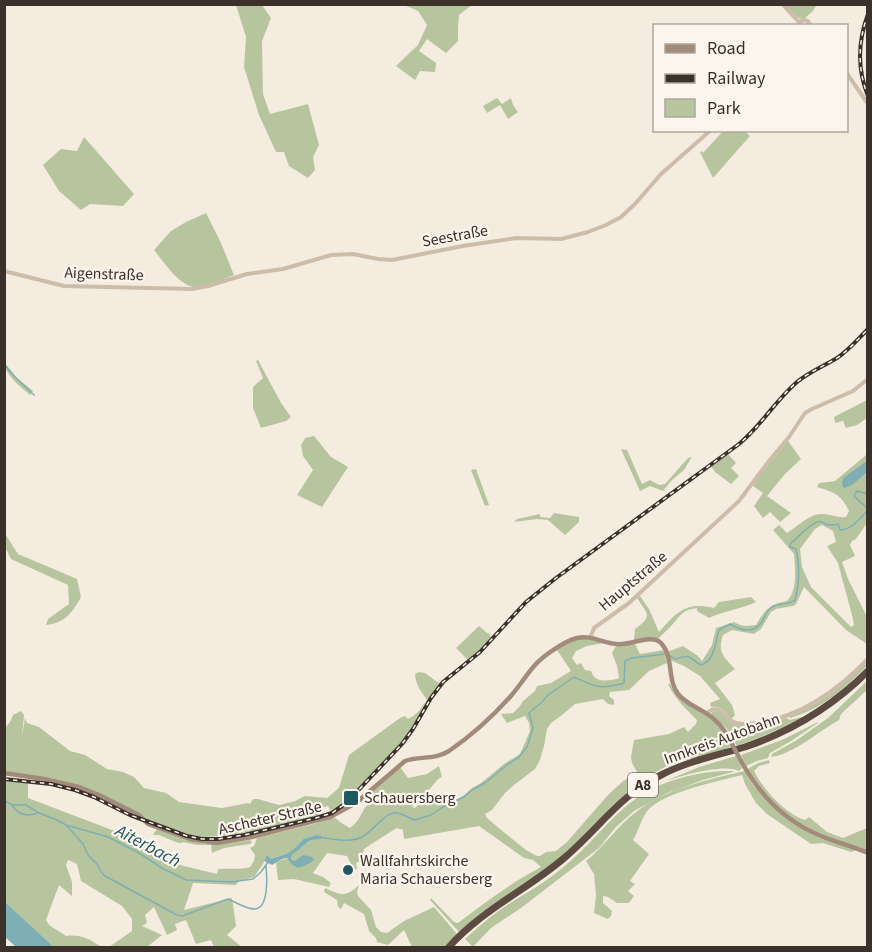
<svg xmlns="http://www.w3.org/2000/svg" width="872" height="952" font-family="'Source Sans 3',sans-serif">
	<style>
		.green { fill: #b7c59e; fill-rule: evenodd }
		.water { fill: #7dafb4 }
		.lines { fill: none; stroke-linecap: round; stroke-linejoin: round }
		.stream { stroke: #7dafb4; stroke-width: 1.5 }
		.tertiary { stroke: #cebcaa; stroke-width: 4 }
		.secondary { stroke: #a28b7b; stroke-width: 4.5 }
		.motorway { stroke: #5d4a41; stroke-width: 7 }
		.rail-casing { stroke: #3b302a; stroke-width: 4 }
		.rail { stroke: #fbf5ed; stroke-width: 1.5; stroke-dasharray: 4.5; stroke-linecap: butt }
		.secondary-bridge { stroke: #a28b7b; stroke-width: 4.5 }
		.poi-dot { fill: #1c5960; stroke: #fbf5ed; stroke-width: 2 }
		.labels { text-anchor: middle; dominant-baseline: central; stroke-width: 4.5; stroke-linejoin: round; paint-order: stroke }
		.shield { fill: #fbf5ed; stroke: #756b64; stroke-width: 1.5 }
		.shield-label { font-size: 15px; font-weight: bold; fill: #3b302a }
		.street-label { font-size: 16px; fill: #3b302a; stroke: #fbf5ed }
		.poi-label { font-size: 16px; fill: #3b302a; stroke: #fbf5ed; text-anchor: start }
		.water-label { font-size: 18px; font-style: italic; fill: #1c5960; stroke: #fbf5ed }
	</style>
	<rect width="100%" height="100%" fill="#f5ece0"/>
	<path class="green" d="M 815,4 L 816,6 L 813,11 L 804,19 L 798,18 L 784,5 Z
		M 236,5 L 262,5 L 271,18 L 262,41 L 263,94 L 270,114 L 308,104 L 319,145 L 313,157 L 315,170 L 308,178 L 289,166 L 284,152 L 276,152 L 259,115 L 244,67 L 246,37 Z
		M 404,5 L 472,5 L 459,15 L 458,27 L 458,41 L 446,53 L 427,39 L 419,51 L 436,63 L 435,72 L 420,71 L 415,80 L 396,66 L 418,45 L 427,25 L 418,11 Z
		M 497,98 L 502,104 L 511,98 L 513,105 L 518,112 L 508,119 L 500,105 L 487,113 L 483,106 Z
		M 723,131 L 744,131 L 750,136 L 713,178 L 700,152 L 702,151 L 703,153 Z
		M 84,137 L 134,194 L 123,206 L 90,204 L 81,210 L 59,191 L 43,165 L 61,149 L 77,151 Z
		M 206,213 L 221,243 L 234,275 C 223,279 204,288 193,287 C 178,284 163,261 154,250 L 171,231 L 186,222 Z
		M 258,360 L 281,403 L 291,417 L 286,421 L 261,428 L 253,408 L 253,387 L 263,378 L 256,361 Z
		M 4,362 L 17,378 L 33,391 L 30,395 C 21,387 5,375 4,362 Z
		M 867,400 L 867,418 L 857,425 L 846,428 L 843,421 L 835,423 L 834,417 Z
		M 314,436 L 331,457 L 348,467 L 322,507 L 297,495 L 313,470 L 303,456 L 301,445 L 305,438 Z
		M 788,441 L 801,459 L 785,474 L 767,496 L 791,513 L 780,522 L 770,512 L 763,518 L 754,506 L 763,493 L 753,486 L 757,478 Z
		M 621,449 L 627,450 L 642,484 L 650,480 L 659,485 L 665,484 L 688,458 L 692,457 L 684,470 L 671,481 L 663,491 L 650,486 L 640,491 Z
		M 728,454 L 736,463 L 731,468 L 739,476 L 731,484 L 715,472 L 711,466 Z
		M 866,455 L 867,455 L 867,523 L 856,539 L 852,541 L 850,545 L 855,556 L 842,562 L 848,579 L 867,617 L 867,644 L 846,630 L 804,587 L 796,604 L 793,606 L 776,609 L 771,612 L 761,629 L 754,634 L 732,630 L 723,635 C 717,652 724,657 735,669 L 715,683 L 732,705 L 735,715 L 731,719 C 725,712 720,705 711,707 L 710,703 L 720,699 L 700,676 L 684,666 L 670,660 L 667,652 L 683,646 L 698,656 L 702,661 L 712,645 L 716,628 L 734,622 C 742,627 747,626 756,625 C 765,610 769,604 787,601 C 798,590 795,569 794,554 L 773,530 L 779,525 L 787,533 C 797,527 810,513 822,514 C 830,514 838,518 846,517 L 849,511 C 841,494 833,492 817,487 L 819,483 L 835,481 ZM 822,525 L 833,531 L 836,542 L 827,546 L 838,563 L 853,619 L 854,625 L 851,627 L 811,587 L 802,567 L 800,549 L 815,529 Z
		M 476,469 L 489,505 L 485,506 L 471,470 Z
		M 554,513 L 579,517 L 579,522 L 565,535 L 548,520 L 537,519 L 514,522 L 517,519 L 540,514 L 540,517 L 550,518 Z
		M 4,532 L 18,554 L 77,579 L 81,597 C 72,613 65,623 46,625 L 48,619 L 69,604 L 68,585 L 11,559 L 5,547 Z
		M 640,596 L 649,609 L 659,632 C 676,613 685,601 714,608 L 719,602 L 751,597 L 756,602 C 741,609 724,611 709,618 L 697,611 L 697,608 C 682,610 681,615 673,624 C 668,629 663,634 658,639 L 634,640 L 635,629 C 653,616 648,615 637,598 Z
		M 479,626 L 492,637 L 482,648 L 468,660 L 456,648 Z
		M 579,639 L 589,639 L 604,643 L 587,646 L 576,651 L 572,658 L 577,665 L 581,663 L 585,670 L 591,671 C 595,684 609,681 619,678 L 617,666 L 612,653 L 616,646 L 635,644 L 640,654 L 664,650 L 667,663 L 649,671 L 629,690 L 610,692 L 609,696 L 614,700 L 614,705 L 608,704 L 603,699 L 575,704 L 562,715 L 551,723 L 547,729 L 544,746 L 540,760 L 535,769 L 514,785 L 505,793 L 492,810 L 485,814 L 487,818 L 506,834 L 526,850 L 537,856 L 540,856 L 546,852 L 556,851 L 567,842 L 607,796 L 622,782 L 637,772 L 632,763 L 631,757 L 634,740 L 669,734 L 684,727 L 688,732 L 696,724 L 697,720 C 686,709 675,699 668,684 L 670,684 C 681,707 688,702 706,714 C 713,719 718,726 723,732 L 718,737 L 698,748 L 683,758 L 661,769 L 634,786 L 611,807 L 572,848 L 540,874 L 482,912 L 459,932 L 430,900 L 431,898 L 454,922 L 458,923 C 484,903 511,883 541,867 L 533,860 L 524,858 L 479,826 L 404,839 L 403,830 L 397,828 L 392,831 L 376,841 L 364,849 L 360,861 L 356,863 L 357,869 L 354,870 L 347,856 L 327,853 L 313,873 L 323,877 L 331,883 L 329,887 L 294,879 L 278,880 L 276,863 C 283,858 287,858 295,861 L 291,859 L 292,855 L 302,845 L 315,839 L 316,835 L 303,839 L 295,848 L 286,854 L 271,859 L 267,855 L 263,864 L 254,877 L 239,881 L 236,885 L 193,883 L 184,910 L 232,898 L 236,926 L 227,935 L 242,947 L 229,946 L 214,947 L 211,940 L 196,944 L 186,920 L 175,924 L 177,930 L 167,935 L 154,907 L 145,915 L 147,923 L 142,926 L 162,935 L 147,947 L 109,947 L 132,931 L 132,919 L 122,906 L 81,881 L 77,864 L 68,860 L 66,865 L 72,882 L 72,896 L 59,885 L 46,920 L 49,925 L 66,936 C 80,934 90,939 101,947 L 54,947 L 5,902 L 4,780 L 28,782 L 28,798 L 133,838 L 172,862 L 184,866 L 217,874 L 218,869 C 228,868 240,870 250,867 L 254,861 L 255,855 L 250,848 L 254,846 L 257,838 L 314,824 L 334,817 L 343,824 L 350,828 C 363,819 361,806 375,799 L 371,792 L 400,767 L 408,778 L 427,774 L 439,766 L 442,777 L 438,779 L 424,796 L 418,798 L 412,807 L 415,808 L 418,805 L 431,804 L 448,797 L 451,802 L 463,796 L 472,788 L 481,783 L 504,764 L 520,754 L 530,731 L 529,723 L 525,716 L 507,723 L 501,714 L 513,713 L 520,706 L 523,701 L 535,691 L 537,686 L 551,683 L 571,671 L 557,650 L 568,643 Z
		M 867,661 L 867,666 C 845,688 821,710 790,718 L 789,716 C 820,699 843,687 867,661 Z
		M 419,672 L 425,673 L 440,684 L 414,726 L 401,745 L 342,806 L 331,812 L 328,806 L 318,809 L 319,816 L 232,835 L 205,837 L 191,835 L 145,819 L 99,794 L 5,771 L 5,728 L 10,722 L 13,715 L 21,711 L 24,715 L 22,737 L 25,718 L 27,723 L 39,727 L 70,751 L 85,755 L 107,769 L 123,772 L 134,777 L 144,788 L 166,793 L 179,802 L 222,808 L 248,803 L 250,804 L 253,799 L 258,799 L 279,805 L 295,801 L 305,796 L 327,798 L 339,788 L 349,755 L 400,718 L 405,716 L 408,719 L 413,716 L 419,711 L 427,700 C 421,691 416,686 415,674 Z
		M 867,681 L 867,690 L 841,714 L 839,720 C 819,731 794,754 771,757 L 772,754 L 797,740 L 828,718 Z
		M 716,711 C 724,712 725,719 732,721 C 750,728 768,723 786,718 L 790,720 L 801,717 L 802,718 L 783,728 L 737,746 L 727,729 L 711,714 L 712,712 Z
		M 818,722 L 818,723 L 791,741 L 770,753 L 768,758 L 757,761 L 746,766 L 741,755 L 782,740 Z
		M 724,735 L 731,747 L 703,756 L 685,760 Z
		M 736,756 L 742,768 L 739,771 C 724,763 680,776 663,782 L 699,767 Z
		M 769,760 L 770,763 L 759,766 L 754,771 C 763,789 785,814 805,820 L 809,817 L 827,832 L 843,838 L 867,828 L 867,851 C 827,836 794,827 764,793 C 758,786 753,777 748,770 L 749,768 L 758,763 Z
		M 733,771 L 733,772 L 703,780 L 667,793 L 634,811 L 616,827 L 599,848 L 521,908 L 491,928 L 473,947 L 465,939 C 475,930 486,920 497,912 C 518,897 541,886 561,869 C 587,849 608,819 634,800 C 661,780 700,770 733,771 Z
		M 744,771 L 753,785 L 767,800 L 793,823 L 857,850 L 851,852 L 823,843 L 811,844 L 767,814 L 756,803 L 745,784 L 742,775 C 718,781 665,792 648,810 C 642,817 638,832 633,840 L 649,854 L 630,881 L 635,884 L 628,891 L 634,896 L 629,903 L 617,903 L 608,897 L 603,896 L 603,903 L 612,911 L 611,916 L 608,919 L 594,913 L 596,895 L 594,874 L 586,861 C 605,846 617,826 636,812 C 666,788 708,780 744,771 Z
		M 157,829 L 184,839 L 207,844 L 224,844 L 250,840 L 252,842 L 250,844 L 224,848 L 212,853 L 211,845 L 197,845 L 183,842 L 182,843 L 178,843 L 159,835 L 153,835 Z
		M 359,885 L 357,892 L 358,896 L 371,910 L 376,927 L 381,932 L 387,933 L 404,921 L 434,907 L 457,934 L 444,947 L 412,947 L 404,930 L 388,945 L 377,942 L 376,938 L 369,931 L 364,914 L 344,903 L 341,909 L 338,907 L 337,900 L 324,892 L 325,888 C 341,895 345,898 359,885 Z"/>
	<path class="water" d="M 867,461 L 867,472 L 852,485 L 844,488 L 842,485 L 843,478 Z
		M 316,835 L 321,836 L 321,839 C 307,838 302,848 292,855 L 291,859 L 295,861 L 303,855 L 312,857 L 314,860 C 302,868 296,872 287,858 L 282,859 L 272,865 L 264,861 L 267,855 L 271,859 L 286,854 L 295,848 L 303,839 Z
		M 4,902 L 5,902 L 54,947 L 16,947 L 5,937 Z"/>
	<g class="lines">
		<path class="stream" d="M 4,364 L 14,376 L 32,393
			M 33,394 L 34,395
			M 867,508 L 854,496 L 857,491 L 868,494
			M 669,655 L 675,659 C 693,654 687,657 701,665 C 715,661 715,642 719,630 L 730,624 C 740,630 753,634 761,623 C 765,617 766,611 772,607 C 780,602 787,606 795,600 C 799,584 800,566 796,549 L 790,547 L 790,544 C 796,539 812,522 818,522 C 825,521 821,523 828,525 C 830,525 836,525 838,524 L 840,530 C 851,530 861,518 868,510
			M 4,800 L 12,805 L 26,805 L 39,813 L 57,820 L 66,825 L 108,837 L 139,853 L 162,868 L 186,880 L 231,882 L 253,879 L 261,872 L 268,862
			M 12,805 C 18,815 27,817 38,813
			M 67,826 L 83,844 L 88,855 L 97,864 L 102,873 L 105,876 L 177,915 L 182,916 L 228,899 C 237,903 246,909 255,909 C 269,908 267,876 266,866
			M 319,837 C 332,839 350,843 362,837 C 372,832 386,811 397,813 C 403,814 409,818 415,820 L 431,815 L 443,807 L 464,797 L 472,790 L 485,783 L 508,764 L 518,758 L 527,747 L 533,728 L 529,713 L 542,702 L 548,695 L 574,677 C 595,687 600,690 624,683 L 625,661 L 632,658 L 664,654"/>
		<path class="tertiary" d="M 782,4 L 799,22
			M 798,26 L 801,21 L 804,20 L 808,21 L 811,26
			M 846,72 L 868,104
			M 4,271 L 64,286 L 192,289 L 208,286 L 247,274 L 283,269 L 331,255 L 353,254 L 378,259 L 392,260 L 463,246 L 516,238 L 561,239 L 588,232 L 606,225 L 621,217 L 635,204 L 661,174 L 711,130
			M 590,638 L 594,628 L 629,603 L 739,501 L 769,461 L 789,437 L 805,413 L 812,409 L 853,391 L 868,379
			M 707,713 C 720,702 723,718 734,722 C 741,725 749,724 757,723 C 801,717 838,690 868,659"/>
		<path class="secondary" d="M 741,761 C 759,794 783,820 819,835 C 835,842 851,846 868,853
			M 4,773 L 44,779 L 79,787 L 99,795 L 139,815 L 148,824 L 190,839 L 217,843 L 252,837 L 330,817 L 356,803 L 405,761 C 419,756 435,760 449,751 C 471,736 492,717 510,697 C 519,687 526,675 535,665 C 544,655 565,641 577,638 C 593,634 606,646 622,644 C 633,644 652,634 661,643 C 674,657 667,680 678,694 C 685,703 695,706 704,712 C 717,719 725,730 731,742"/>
		<path class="motorway" d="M 448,948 C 483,909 525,891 563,859 C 599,829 619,795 663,774 C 689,761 718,755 745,747 C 792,731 833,706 868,671"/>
		<defs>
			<path id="rail" d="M 868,14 C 858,41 857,69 868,96
				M 4,779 L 51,784 L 75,790 L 94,797 L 130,815 L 187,836 L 202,839 L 218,839 L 244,835 L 316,818 L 332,813 L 342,806 L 351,798 L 402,744 L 413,729 L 431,698 L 443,682 L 480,652 L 526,602 L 556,578 L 739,444 C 761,426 775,401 797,382 C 809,372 824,366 837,358 C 849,350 858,339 868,329"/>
		</defs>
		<use href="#rail" class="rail-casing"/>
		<use href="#rail" class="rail"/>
		<path class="secondary-bridge" d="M 731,742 L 741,761"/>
	</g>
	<g class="poi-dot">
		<rect x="343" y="790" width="16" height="16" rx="3"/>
		<circle cx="348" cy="870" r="6"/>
	</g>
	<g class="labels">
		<rect class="shield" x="628" y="773" width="30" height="24" rx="4.5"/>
		<g class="shield-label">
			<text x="643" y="785">A8</text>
		</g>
		<g class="street-label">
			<text transform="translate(455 236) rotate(-10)">Seestraße</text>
			<text transform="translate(104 274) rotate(2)">Aigenstraße</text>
			<text transform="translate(633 581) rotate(-40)">Hauptstraße</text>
			<text transform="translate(722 739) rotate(-20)">Innkreis Autobahn</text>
			<text transform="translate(270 818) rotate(-13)">Ascheter Straße</text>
		</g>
		<g class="poi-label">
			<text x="364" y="798">Schauersberg</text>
			<text x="360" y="861">Wallfahrtskirche<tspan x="360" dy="18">Maria Schauersberg</tspan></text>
		</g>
		<g class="water-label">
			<text transform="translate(148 846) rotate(28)">Aiterbach</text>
		</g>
	</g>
	<rect width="872" height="952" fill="none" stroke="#3b302a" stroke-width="12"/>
	<rect x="653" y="24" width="195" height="108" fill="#fbf5ed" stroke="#aea69f" stroke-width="1.5"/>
	<rect x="665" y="44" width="30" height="9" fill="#a28b7b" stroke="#aea69f" stroke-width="1.5"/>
	<text x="707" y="54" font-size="18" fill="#3b302a">Road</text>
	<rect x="665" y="74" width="30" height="9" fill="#3b302a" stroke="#aea69f" stroke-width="1.5"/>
	<text x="707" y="84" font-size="18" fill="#3b302a">Railway</text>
	<rect x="665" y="99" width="30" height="18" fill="#b7c59e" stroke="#aea69f" stroke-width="1.5"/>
	<text x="707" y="114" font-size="18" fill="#3b302a">Park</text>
</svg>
